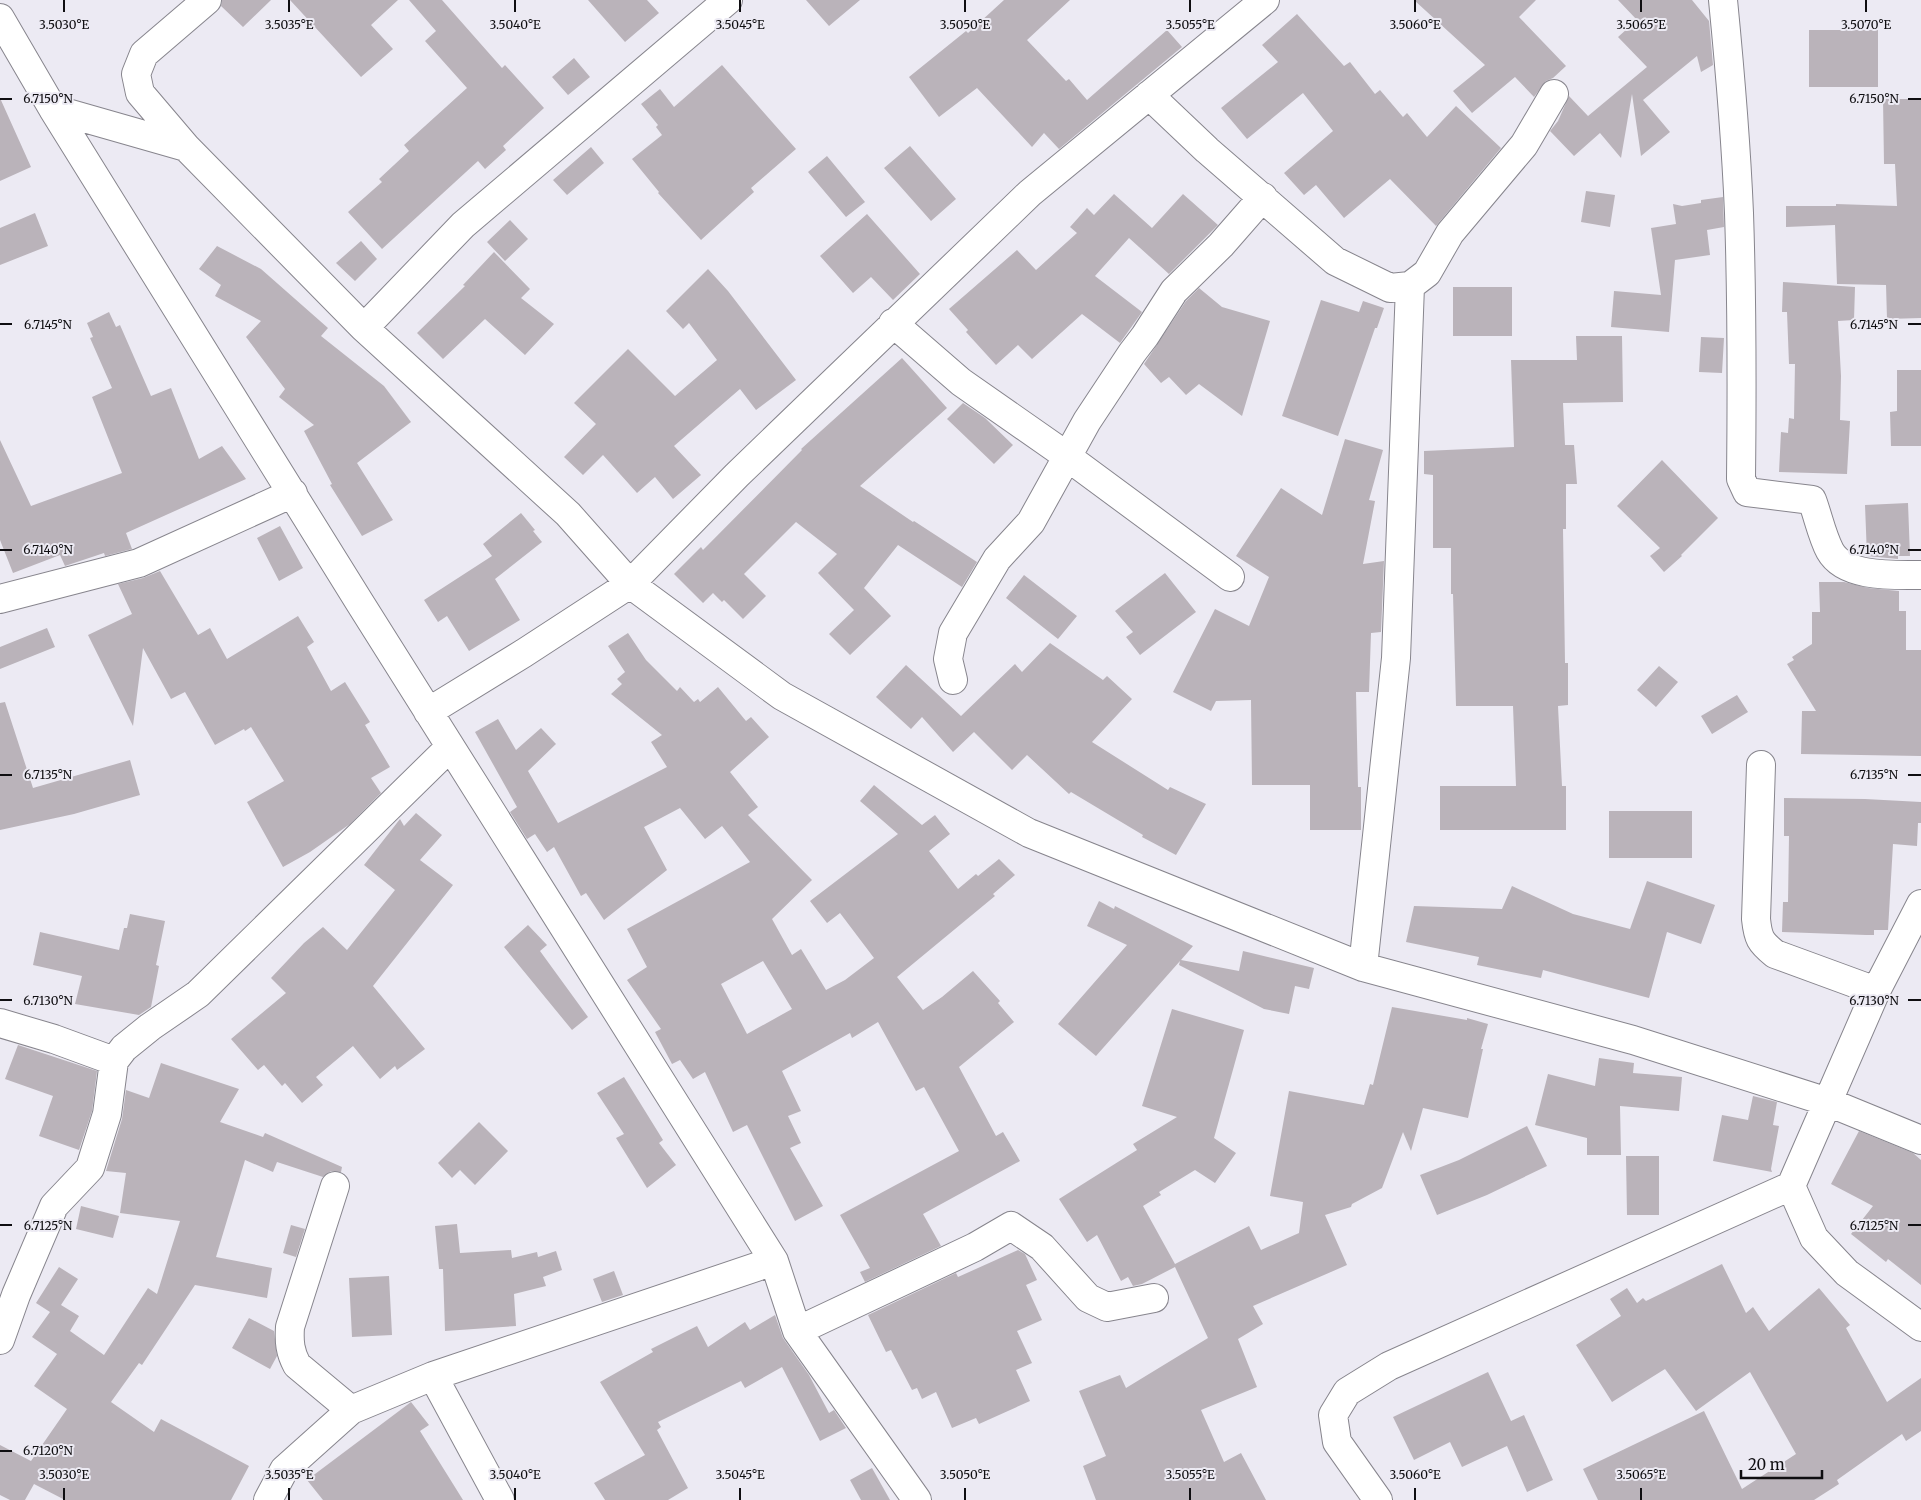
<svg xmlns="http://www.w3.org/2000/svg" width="1921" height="1500" font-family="Merriweather,serif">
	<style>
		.building { fill: #bab3ba; fill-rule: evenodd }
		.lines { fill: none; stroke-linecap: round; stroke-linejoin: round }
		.minor-casing { stroke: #87858d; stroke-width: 30 }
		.minor { stroke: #fff; stroke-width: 28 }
		.ticks { fill: none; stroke: #0f0e11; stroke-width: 2 }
		.ticks-label { font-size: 12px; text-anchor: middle; fill: #0f0e11; stroke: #eceaf3; stroke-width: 4; stroke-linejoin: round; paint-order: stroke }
	</style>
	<rect width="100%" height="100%" fill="#eceaf3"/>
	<path class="building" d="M 222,0 L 271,0 L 243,27 L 221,6 Z
		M 290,0 L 398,0 L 371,25 L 393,49 L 361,77 Z
		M 409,0 L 442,0 L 502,68 L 505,65 L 544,108 L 503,146 L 506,150 L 485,169 L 478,161 L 382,249 L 348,212 L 382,182 L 379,179 L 409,151 L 404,145 L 467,88 L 425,41 L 436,31 Z
		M 588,0 L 647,0 L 659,13 L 625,42 Z
		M 806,0 L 860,0 L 829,26 Z
		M 1004,0 L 1070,0 L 1027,40 L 1066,81 L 1069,79 L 1087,100 L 1167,30 L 1182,47 L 1059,149 L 1044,133 L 1032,147 L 977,88 L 939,117 L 909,77 L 966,31 L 968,33 Z
		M 1414,0 L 1536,0 L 1519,17 L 1566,66 L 1553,78 L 1546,81 L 1534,97 L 1515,77 L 1472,113 L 1453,91 L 1485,65 Z
		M 1618,0 L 1692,0 L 1709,21 L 1713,65 L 1701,72 L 1697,56 L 1643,100 L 1670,132 L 1641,156 L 1632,94 L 1621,158 L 1600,133 L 1574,156 L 1550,131 L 1558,121 L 1569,96 L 1588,116 L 1647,67 L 1618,37 L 1637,20 Z
		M 1297,14 L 1344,66 L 1350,62 L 1375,94 L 1380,90 L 1403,117 L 1407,113 L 1427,137 L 1456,106 L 1501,148 L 1436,226 L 1390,179 L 1344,218 L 1316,185 L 1304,195 L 1284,173 L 1333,131 L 1303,93 L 1247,139 L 1221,108 L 1278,62 L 1262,45 Z
		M 1809,30 L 1878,30 L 1878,87 L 1809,87 Z
		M 574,58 L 590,77 L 568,95 L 552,77 Z
		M 722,65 L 796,149 L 751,188 L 754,192 L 701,240 L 658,193 L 659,192 L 632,159 L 662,135 L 656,127 L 658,125 L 641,104 L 660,89 L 674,107 Z
		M 0,98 L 31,167 L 0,181 Z
		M 1883,99 L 1921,99 L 1921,318 L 1887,319 L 1886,285 L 1837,284 L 1835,225 L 1786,227 L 1786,206 L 1836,206 L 1836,204 L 1897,206 L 1895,164 L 1884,164 Z
		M 910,146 L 956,199 L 931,221 L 884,168 Z
		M 591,147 L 604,163 L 567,195 L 553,180 Z
		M 827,156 L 865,202 L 846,217 L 808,172 Z
		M 1586,191 L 1615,195 L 1610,227 L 1581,222 Z
		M 1114,194 L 1152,228 L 1183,194 L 1218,225 L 1169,274 L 1129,238 L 1095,276 L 1142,312 L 1120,343 L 1082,314 L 1032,359 L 1018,345 L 996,365 L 966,332 L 968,330 L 949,309 L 1017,250 L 1036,270 L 1077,233 L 1070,227 L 1087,208 L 1094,215 Z
		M 1723,197 L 1724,227 L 1707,230 L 1710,255 L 1675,260 L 1669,332 L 1611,327 L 1614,291 L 1661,295 L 1651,228 L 1676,224 L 1673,204 L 1682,206 L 1701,203 L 1701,200 Z
		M 35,213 L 48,246 L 0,265 L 0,228 Z
		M 867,214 L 920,274 L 893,300 L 871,277 L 853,293 L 820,256 Z
		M 510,220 L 528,239 L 505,261 L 487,242 Z
		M 361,241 L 377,259 L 355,281 L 336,263 Z
		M 217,246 L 261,269 L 328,328 L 321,336 L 384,386 L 411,422 L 357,463 L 393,520 L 362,536 L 330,485 L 332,484 L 304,431 L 314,425 L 279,397 L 285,389 L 246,337 L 261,321 L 215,296 L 221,285 L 199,269 Z
		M 494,252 L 530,289 L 521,298 L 554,324 L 525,355 L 485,319 L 443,359 L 417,333 L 465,286 L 463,285 Z
		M 708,269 L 728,291 L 796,380 L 756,410 L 740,389 L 674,446 L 701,475 L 673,499 L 655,477 L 637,493 L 603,455 L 583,475 L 564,457 L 596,424 L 574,403 L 628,349 L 675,396 L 717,360 L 689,323 L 683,329 L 666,311 Z
		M 1783,282 L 1855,287 L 1854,320 L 1838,321 L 1841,376 L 1840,420 L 1850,421 L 1847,474 L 1779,472 L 1781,432 L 1788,433 L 1789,418 L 1794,419 L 1795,364 L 1789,364 L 1787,312 L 1782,312 Z
		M 1453,287 L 1512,287 L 1512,336 L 1453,336 Z
		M 1199,288 L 1222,307 L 1270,321 L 1242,416 L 1199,384 L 1186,395 L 1169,377 L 1161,383 L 1144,364 L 1186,301 Z
		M 1321,300 L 1359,312 L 1363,301 L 1384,308 L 1377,328 L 1375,328 L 1338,436 L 1282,416 Z
		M 109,312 L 116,327 L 120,325 L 151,396 L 171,388 L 199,459 L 222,446 L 246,479 L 126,533 L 132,549 L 105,556 L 104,553 L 65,566 L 60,555 L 13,573 L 0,540 L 0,440 L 31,506 L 122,473 L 92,397 L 112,388 L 90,338 L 93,337 L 87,323 Z
		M 1576,336 L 1622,336 L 1623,402 L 1563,403 L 1565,445 L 1574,445 L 1577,484 L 1566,484 L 1566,529 L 1563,529 L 1565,663 L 1568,663 L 1568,705 L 1558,706 L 1562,786 L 1566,786 L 1566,830 L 1440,830 L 1440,786 L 1516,786 L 1513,706 L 1456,706 L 1453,594 L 1451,594 L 1451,548 L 1433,548 L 1433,475 L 1424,474 L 1424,451 L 1514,447 L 1511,360 L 1577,360 Z
		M 1701,337 L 1724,338 L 1722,373 L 1699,372 Z
		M 902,358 L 947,408 L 860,486 L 913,522 L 914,521 L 977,562 L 962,587 L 898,545 L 864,588 L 891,616 L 850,655 L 829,634 L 854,610 L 818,573 L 837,554 L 796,522 L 744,574 L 766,596 L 743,619 L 724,600 L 722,602 L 713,593 L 703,603 L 674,574 L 701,547 L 703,550 L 802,450 L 801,449 Z
		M 1897,370 L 1921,370 L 1921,446 L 1891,446 L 1890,412 L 1897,411 Z
		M 963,403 L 985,418 L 1013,445 L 994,464 L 947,419 Z
		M 1345,439 L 1383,450 L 1369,500 L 1375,501 L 1363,564 L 1384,561 L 1381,632 L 1371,633 L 1369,692 L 1356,692 L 1358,787 L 1361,787 L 1361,830 L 1310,830 L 1310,785 L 1252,785 L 1251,700 L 1216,701 L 1211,711 L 1173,692 L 1215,609 L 1249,626 L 1269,577 L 1236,556 L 1281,488 L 1322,515 Z
		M 1662,460 L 1718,518 L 1681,555 L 1682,556 L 1664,572 L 1650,556 L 1660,548 L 1617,506 Z
		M 1908,503 L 1910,556 L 1898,556 L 1898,559 L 1867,556 L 1865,505 Z
		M 521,513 L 535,530 L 533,531 L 542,542 L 495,579 L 520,620 L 469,651 L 447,616 L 438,622 L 424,600 L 492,556 L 483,544 Z
		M 280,526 L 303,568 L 279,581 L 257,538 Z
		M 160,571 L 198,635 L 210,628 L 227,659 L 298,616 L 314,642 L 307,647 L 331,691 L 345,682 L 370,722 L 365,725 L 390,767 L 371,778 L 381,793 L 350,824 L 310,852 L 283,867 L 247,802 L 284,781 L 251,727 L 245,731 L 244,729 L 215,745 L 185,692 L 171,699 L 143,648 L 133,726 L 88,635 L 132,614 L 118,584 L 143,578 Z
		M 1165,573 L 1196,612 L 1140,655 L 1126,637 L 1133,632 L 1115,611 Z
		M 1024,575 L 1077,616 L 1058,639 L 1006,598 Z
		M 1819,582 L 1844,582 L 1868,588 L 1899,591 L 1899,611 L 1906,611 L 1906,650 L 1921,650 L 1921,756 L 1801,754 L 1802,711 L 1816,711 L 1787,664 L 1794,660 L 1792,657 L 1812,644 L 1812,612 L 1820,612 Z
		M 47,628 L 55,647 L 0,669 L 0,647 Z
		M 628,633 L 646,660 L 677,691 L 680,687 L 694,702 L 698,699 L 700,702 L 718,687 L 746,721 L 751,717 L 769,737 L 730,772 L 758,807 L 748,815 L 812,880 L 772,919 L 792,955 L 801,949 L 826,990 L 845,980 L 874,958 L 840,913 L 827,923 L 810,901 L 898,834 L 860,801 L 874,785 L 922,825 L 935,815 L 950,834 L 929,851 L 958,889 L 976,874 L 978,876 L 999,859 L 1015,875 L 993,894 L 995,896 L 897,977 L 923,1010 L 942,997 L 973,971 L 1000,1001 L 998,1003 L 1014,1022 L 959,1067 L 996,1136 L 1003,1132 L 1020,1161 L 923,1214 L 941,1246 L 865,1282 L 860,1272 L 870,1268 L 840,1215 L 959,1151 L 924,1087 L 916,1091 L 878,1022 L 852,1038 L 850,1033 L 782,1071 L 801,1111 L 788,1116 L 801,1143 L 790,1148 L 823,1206 L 795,1221 L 747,1125 L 733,1132 L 705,1072 L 693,1079 L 680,1060 L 672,1064 L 655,1032 L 661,1029 L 627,980 L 647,967 L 627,929 L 750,862 L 722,826 L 705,839 L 680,808 L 644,827 L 667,870 L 604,920 L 586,893 L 581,896 L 554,847 L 547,852 L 535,834 L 527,839 L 510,812 L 517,807 L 475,732 L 498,719 L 516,750 L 541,728 L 556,744 L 528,771 L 558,823 L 667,767 L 651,742 L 662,735 L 611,694 L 622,684 L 617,679 L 625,672 L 608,646 ZM 763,961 L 792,1009 L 747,1034 L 721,984 Z
		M 1050,643 L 1103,680 L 1107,676 L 1132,699 L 1092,742 L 1168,790 L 1170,787 L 1206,804 L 1176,855 L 1142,837 L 1143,835 L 1071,792 L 1069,794 L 1027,755 L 1012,770 L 974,732 L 953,752 L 922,717 L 911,729 L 876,697 L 906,665 L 961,716 L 1015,664 L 1022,672 Z
		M 1659,666 L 1678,682 L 1656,707 L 1637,690 Z
		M 1737,695 L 1748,712 L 1712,734 L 1701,716 Z
		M 5,702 L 33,788 L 130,760 L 140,795 L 74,814 L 0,830 L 0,703 Z
		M 1784,798 L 1865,799 L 1921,802 L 1921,823 L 1918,823 L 1917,846 L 1893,844 L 1888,930 L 1874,930 L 1874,935 L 1866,935 L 1782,932 L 1783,902 L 1788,902 L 1789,836 L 1784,836 Z
		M 1609,811 L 1692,811 L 1692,858 L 1609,858 Z
		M 416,813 L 442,835 L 420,860 L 453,885 L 373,986 L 425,1049 L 397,1070 L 395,1066 L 380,1079 L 353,1046 L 316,1077 L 323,1085 L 302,1103 L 285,1083 L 282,1086 L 264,1065 L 258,1070 L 231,1039 L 286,993 L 271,978 L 304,943 L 323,927 L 347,950 L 395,890 L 364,865 L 400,819 L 404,826 Z
		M 1647,881 L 1715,905 L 1701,944 L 1667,932 L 1649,998 L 1543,970 L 1541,978 L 1477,965 L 1479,957 L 1406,942 L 1414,906 L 1502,909 L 1512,886 L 1573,914 L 1630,929 Z
		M 1099,901 L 1114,909 L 1115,906 L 1193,946 L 1181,960 L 1239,971 L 1243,951 L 1314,968 L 1309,989 L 1295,986 L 1289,1014 L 1264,1009 L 1179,965 L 1180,961 L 1096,1056 L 1058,1024 L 1127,945 L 1087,926 Z
		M 130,914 L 165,921 L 156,965 L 159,966 L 151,1007 L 139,1015 L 75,1004 L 82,976 L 33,965 L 40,932 L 119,950 L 124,928 L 127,928 Z
		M 528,925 L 547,945 L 540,951 L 588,1017 L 572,1030 L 504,947 Z
		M 1392,1007 L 1467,1020 L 1467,1018 L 1488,1024 L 1481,1049 L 1483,1049 L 1468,1118 L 1423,1108 L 1411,1151 L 1403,1132 L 1382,1188 L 1352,1204 L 1351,1207 L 1325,1215 L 1347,1265 L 1253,1306 L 1263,1324 L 1238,1339 L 1257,1387 L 1201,1410 L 1224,1462 L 1241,1453 L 1266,1500 L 1096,1500 L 1083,1466 L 1106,1456 L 1079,1391 L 1120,1375 L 1126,1388 L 1208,1338 L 1175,1267 L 1142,1284 L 1133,1286 L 1128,1277 L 1121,1281 L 1097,1235 L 1087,1242 L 1059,1199 L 1137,1150 L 1133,1144 L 1177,1117 L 1142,1106 L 1172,1009 L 1244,1030 L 1214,1138 L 1236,1153 L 1215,1183 L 1195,1170 L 1159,1192 L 1161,1195 L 1143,1206 L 1175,1264 L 1249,1226 L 1261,1250 L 1299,1233 L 1303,1202 L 1270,1196 L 1289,1091 L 1364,1105 L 1370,1084 L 1373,1085 Z
		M 18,1045 L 97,1071 L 92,1111 L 79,1150 L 39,1136 L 53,1096 L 5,1079 Z
		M 1599,1058 L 1634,1063 L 1633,1073 L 1682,1077 L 1679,1111 L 1620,1106 L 1621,1155 L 1587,1155 L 1587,1138 L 1535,1125 L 1548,1074 L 1595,1086 Z
		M 161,1063 L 239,1089 L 220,1122 L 263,1137 L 265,1133 L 342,1167 L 341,1172 L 331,1171 L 323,1177 L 277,1162 L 273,1172 L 245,1160 L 216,1257 L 272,1268 L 267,1298 L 195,1285 L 142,1365 L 139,1363 L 111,1402 L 154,1432 L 161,1419 L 249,1466 L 231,1500 L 65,1500 L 34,1484 L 25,1500 L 10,1500 L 0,1495 L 0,1445 L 31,1461 L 67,1409 L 34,1386 L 57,1354 L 32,1337 L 50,1312 L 36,1303 L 59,1267 L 78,1279 L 61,1305 L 79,1316 L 70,1331 L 104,1355 L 148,1288 L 157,1294 L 180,1221 L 120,1213 L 126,1173 L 106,1171 L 122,1119 L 126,1090 L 149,1098 Z
		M 624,1077 L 663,1140 L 659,1143 L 676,1165 L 647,1188 L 616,1138 L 624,1134 L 597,1093 Z
		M 1753,1096 L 1777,1102 L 1773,1125 L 1779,1126 L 1771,1169 L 1772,1172 L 1713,1161 L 1722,1115 L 1748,1120 Z
		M 479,1122 L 508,1151 L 475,1185 L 460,1170 L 452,1178 L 438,1163 Z
		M 1527,1126 L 1547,1166 L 1487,1195 L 1437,1215 L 1420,1175 L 1459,1160 Z
		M 1859,1131 L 1913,1153 L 1921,1160 L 1921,1285 L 1888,1259 L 1886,1262 L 1851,1234 L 1873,1206 L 1831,1184 Z
		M 1626,1156 L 1659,1156 L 1659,1215 L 1627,1215 Z
		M 81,1206 L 119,1216 L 113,1238 L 76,1229 Z
		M 457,1224 L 460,1253 L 511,1250 L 512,1258 L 537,1252 L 538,1257 L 556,1251 L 562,1270 L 543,1277 L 546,1286 L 514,1294 L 516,1326 L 445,1331 L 443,1269 L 439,1269 L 435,1226 Z
		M 291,1225 L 305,1229 L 296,1257 L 283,1253 Z
		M 1018,1250 L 1025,1254 L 1037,1280 L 1026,1285 L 1042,1320 L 1017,1331 L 1032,1363 L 1016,1370 L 1030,1401 L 979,1424 L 976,1418 L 952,1428 L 936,1392 L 922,1399 L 917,1388 L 912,1390 L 891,1350 L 886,1352 L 868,1315 L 956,1273 L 958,1277 Z
		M 1722,1264 L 1746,1313 L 1753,1307 L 1769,1331 L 1819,1288 L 1850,1325 L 1846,1328 L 1887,1402 L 1921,1378 L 1921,1431 L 1906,1441 L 1902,1434 L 1837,1480 L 1839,1484 L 1814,1500 L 1598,1500 L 1583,1469 L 1704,1411 L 1742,1489 L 1796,1454 L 1750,1372 L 1696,1411 L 1665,1369 L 1612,1402 L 1576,1345 L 1621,1316 L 1610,1299 L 1627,1288 L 1637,1303 L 1643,1298 L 1646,1301 Z
		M 614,1271 L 623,1295 L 602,1302 L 593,1279 Z
		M 389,1276 L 392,1335 L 352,1337 L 349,1278 Z
		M 775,1315 L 783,1338 L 809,1375 L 829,1413 L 834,1410 L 846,1428 L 820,1441 L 782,1367 L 745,1388 L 741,1381 L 658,1422 L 661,1427 L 657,1430 L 688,1488 L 668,1500 L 605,1500 L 594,1483 L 645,1455 L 600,1382 L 653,1352 L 651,1349 L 697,1326 L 708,1347 L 745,1322 L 750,1330 Z
		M 249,1318 L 274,1331 L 277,1356 L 270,1369 L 232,1348 Z
		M 1488,1372 L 1511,1421 L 1524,1415 L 1553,1480 L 1527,1492 L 1507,1446 L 1462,1467 L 1450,1442 L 1414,1460 L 1393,1417 Z
		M 411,1402 L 429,1425 L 420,1431 L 463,1500 L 323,1500 L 307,1480 Z
		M 872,1468 L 890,1500 L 861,1500 L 850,1480 Z"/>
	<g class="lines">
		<defs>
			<path id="minor" d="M 1723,0 C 1730,71 1736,142 1739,213 C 1742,301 1742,390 1741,479 L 1747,492 L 1812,500 C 1818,516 1822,536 1830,551 C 1845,578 1894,575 1921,575
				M 0,18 L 53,109 L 360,603 L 774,1261 L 797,1331 L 917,1500
				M 1149,95 L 1207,150 L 1335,261 L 1390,288 L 1410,286 L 1427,273 L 1450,233 L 1524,145 L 1554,94
				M 53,109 L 186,147 L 364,328 L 568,514 L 630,584 L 782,696 L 1029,833 L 1363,967 L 1633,1040 L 1828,1102 L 1921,1140
				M 186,147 L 140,93 L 136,74 L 144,54 L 207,0
				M 893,323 L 961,382 L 1054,447 L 1230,577
				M 364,328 L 463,225 L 728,0
				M 0,599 L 139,563 L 293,493
				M 953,680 L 948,659 L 953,633 L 997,559 L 1031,522 L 1087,421 L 1132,353 L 1145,336 L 1174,291 L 1221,245 L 1263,197
				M 428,712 L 524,653 L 630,584 L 737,475 L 1030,193 L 1265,0
				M 1761,765 L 1756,919 C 1758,938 1760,942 1775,954 L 1876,991
				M 1921,904 L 1876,991 L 1791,1186 L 1814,1238 L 1847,1273 L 1921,1327
				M 1363,967 L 1396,658 L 1410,286
				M 0,1023 L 54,1039 L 114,1061
				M 335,1186 L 290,1327 C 289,1342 290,1352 297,1365 L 351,1410
				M 797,1331 L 975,1247 L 1011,1226 L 1042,1247 L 1088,1298 L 1107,1307 L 1154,1298
				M 0,1340 L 16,1295 L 54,1206 L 90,1168 L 107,1114 L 114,1061 L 124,1048 L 150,1027 L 198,994 L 450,747
				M 433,1376 L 500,1500
				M 268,1500 L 284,1470 L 351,1410 L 433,1376 L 774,1261
				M 1378,1500 L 1337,1442 L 1333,1415 L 1347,1392 L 1389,1366 L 1791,1186"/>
		</defs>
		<use href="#minor" class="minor-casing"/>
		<use href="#minor" class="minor"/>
	</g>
	<path class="ticks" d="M 64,0 L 64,12M 289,0 L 289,12M 515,0 L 515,12M 740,0 L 740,12M 965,0 L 965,12M 1190,0 L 1190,12M 1415,0 L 1415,12M 1641,0 L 1641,12M 1866,0 L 1866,12M 0,99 L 12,99M 1908,99 L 1921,99M 0,324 L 12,324M 1908,324 L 1921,324M 0,550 L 12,550M 1908,550 L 1921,550M 0,775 L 12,775M 1908,775 L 1921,775M 0,1000 L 12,1000M 1908,1000 L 1921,1000M 0,1225 L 12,1225M 1908,1225 L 1921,1225M 0,1451 L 12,1451M 64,1488 L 64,1500M 289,1488 L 289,1500M 515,1488 L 515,1500M 740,1488 L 740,1500M 965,1488 L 965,1500M 1190,1488 L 1190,1500M 1415,1488 L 1415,1500M 1641,1488 L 1641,1500"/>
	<g class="ticks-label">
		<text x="64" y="29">3.5030°E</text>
		<text x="289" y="29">3.5035°E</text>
		<text x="515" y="29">3.5040°E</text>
		<text x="740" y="29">3.5045°E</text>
		<text x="965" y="29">3.5050°E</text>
		<text x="1190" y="29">3.5055°E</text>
		<text x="1415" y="29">3.5060°E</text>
		<text x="1641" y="29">3.5065°E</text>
		<text x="1866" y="29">3.5070°E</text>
		<text x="48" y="103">6.7150°N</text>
		<text x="1874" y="103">6.7150°N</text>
		<text x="48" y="329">6.7145°N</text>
		<text x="1874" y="329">6.7145°N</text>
		<text x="48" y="554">6.7140°N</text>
		<text x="1874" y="554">6.7140°N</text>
		<text x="48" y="779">6.7135°N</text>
		<text x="1874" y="779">6.7135°N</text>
		<text x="48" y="1005">6.7130°N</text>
		<text x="1874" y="1005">6.7130°N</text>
		<text x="48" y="1230">6.7125°N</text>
		<text x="1874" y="1230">6.7125°N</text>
		<text x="48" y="1455">6.7120°N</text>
		<text x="64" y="1479">3.5030°E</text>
		<text x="289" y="1479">3.5035°E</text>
		<text x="515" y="1479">3.5040°E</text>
		<text x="740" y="1479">3.5045°E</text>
		<text x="965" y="1479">3.5050°E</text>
		<text x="1190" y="1479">3.5055°E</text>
		<text x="1415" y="1479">3.5060°E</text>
		<text x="1641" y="1479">3.5065°E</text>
	</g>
	<path d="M1741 1470v8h81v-8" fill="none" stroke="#0f0e11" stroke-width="2.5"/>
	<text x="1748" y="1470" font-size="15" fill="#0f0e11" stroke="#eceaf3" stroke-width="4" paint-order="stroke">20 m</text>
</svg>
